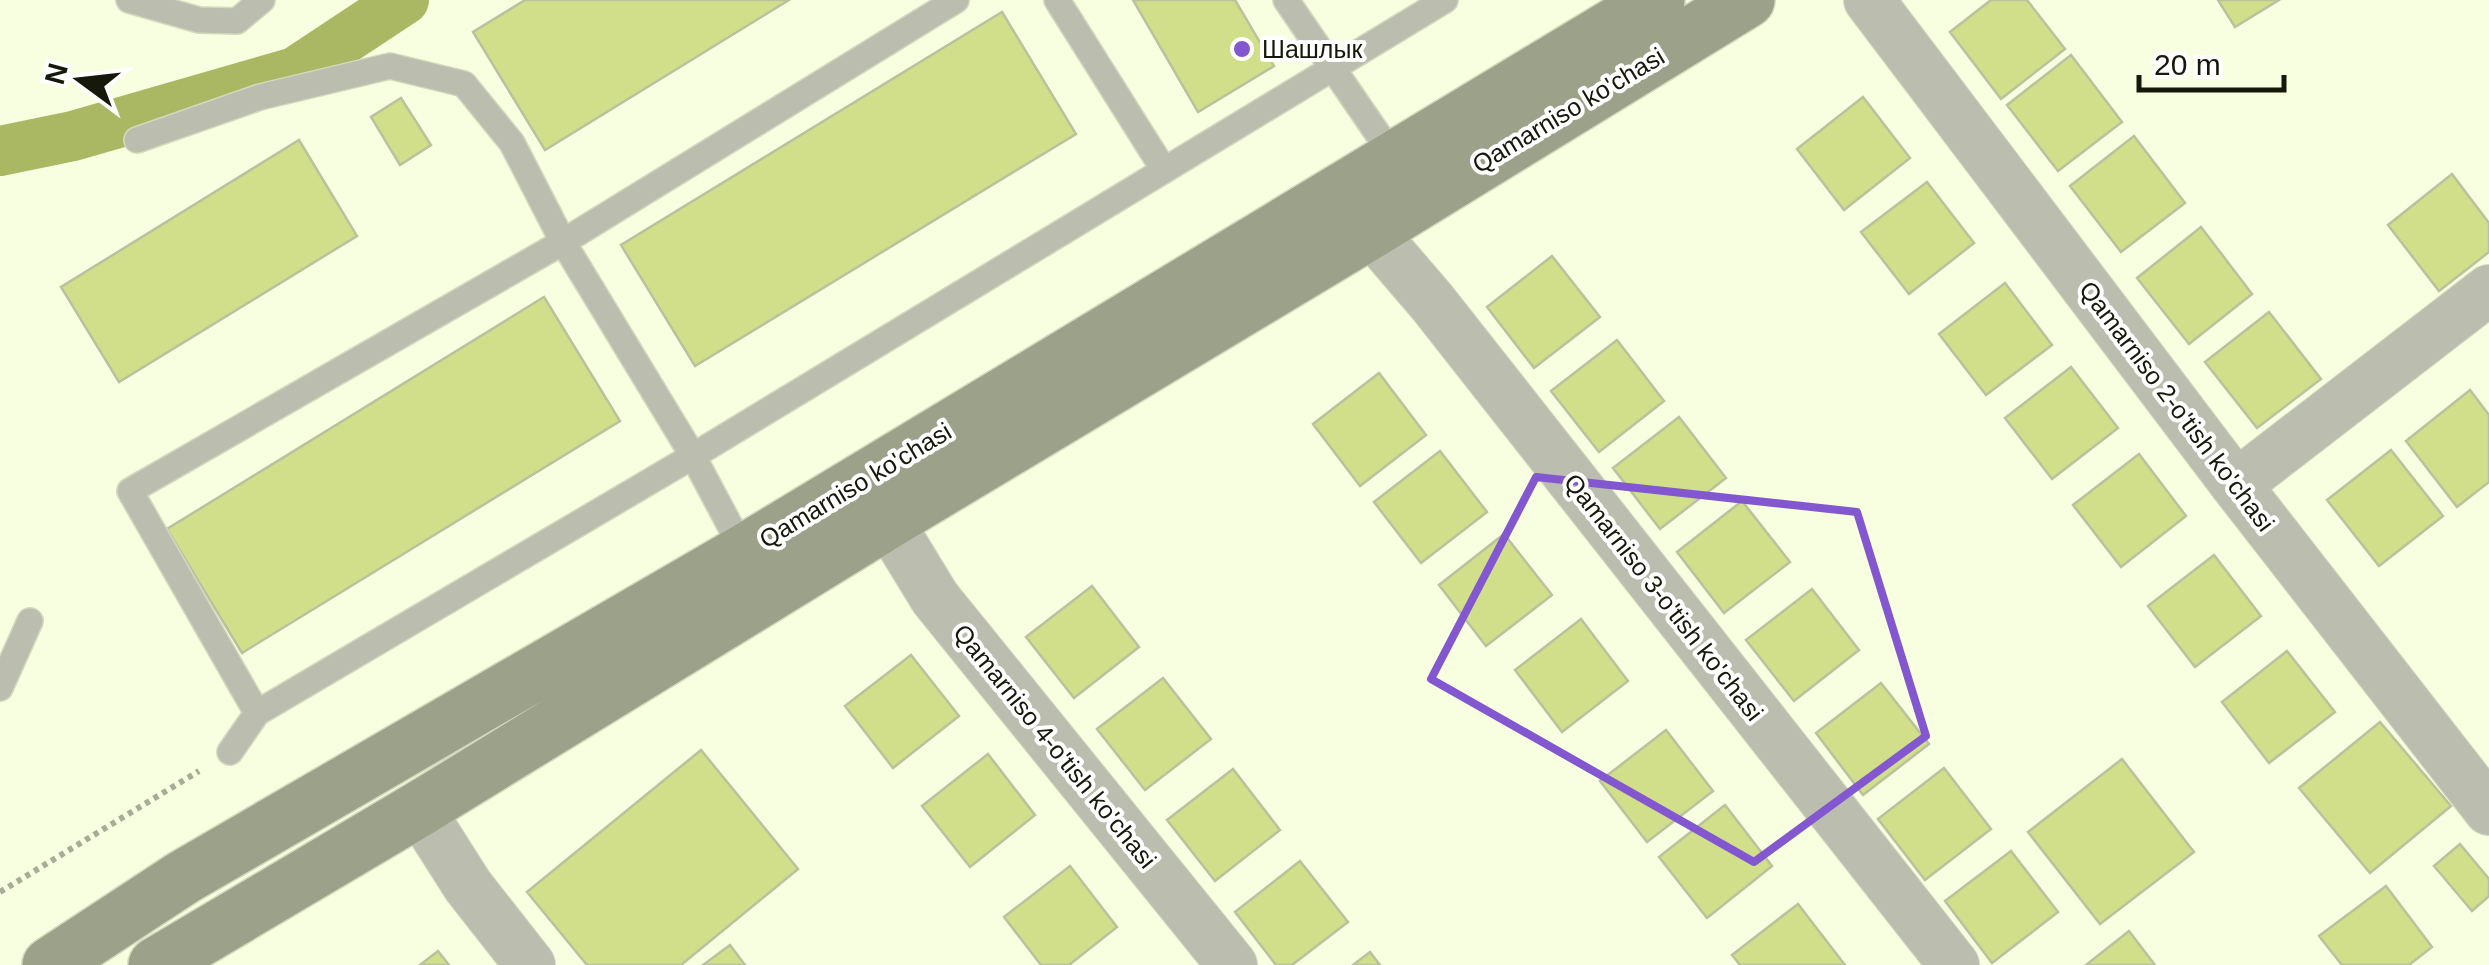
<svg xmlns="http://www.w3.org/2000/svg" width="2489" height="965" font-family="Arial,sans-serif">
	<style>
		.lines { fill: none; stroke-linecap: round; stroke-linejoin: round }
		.canal { stroke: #aab763; stroke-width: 50 }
		.building { fill: #d1df8a; stroke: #bac19d; stroke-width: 2.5 }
		.lane-casing { stroke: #d4d9be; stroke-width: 28 }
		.street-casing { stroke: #d4d9be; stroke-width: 52 }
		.secondary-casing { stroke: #d4d9be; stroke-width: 58 }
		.path { stroke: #a7ac94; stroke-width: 6; stroke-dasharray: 5 5; stroke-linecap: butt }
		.lane { stroke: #bbbeae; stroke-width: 25 }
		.street { stroke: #bbbeae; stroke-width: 50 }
		.secondary { stroke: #9ca189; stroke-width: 55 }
		.marked { fill: none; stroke: #8257d0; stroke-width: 8; stroke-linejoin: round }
		.poi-dot { fill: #8257d0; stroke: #fff; stroke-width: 4 }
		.labels { text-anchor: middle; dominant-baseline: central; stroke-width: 8; stroke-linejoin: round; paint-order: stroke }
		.poi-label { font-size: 25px; fill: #16180a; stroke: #fff; text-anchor: start }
		.street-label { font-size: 25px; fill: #16180a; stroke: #fff }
	</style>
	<rect width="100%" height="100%" fill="#f8fee0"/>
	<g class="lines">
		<path class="canal" d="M 0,151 L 73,136 L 295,72 L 404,0"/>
	</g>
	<path class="building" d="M 525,0 L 789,0 L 545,150 L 473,32 Z
		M 1133,0 L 1235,0 L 1274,66 L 1198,112 Z
		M 1991,0 L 2027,0 L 2065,49 L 2001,99 L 1950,32 Z
		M 2218,0 L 2279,0 L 2235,27 Z
		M 1002,12 L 1076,134 L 695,366 L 621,245 Z
		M 2071,55 L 2122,122 L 2058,171 L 2007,105 Z
		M 1863,97 L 1910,158 L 1844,210 L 1797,149 Z
		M 401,98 L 431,145 L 400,165 L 371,117 Z
		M 2134,136 L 2185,203 L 2121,252 L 2070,186 Z
		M 299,140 L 357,236 L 119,382 L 61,287 Z
		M 2452,174 L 2489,223 L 2489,252 L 2439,291 L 2388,225 Z
		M 1927,182 L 1974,243 L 1909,294 L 1861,232 Z
		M 2201,227 L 2252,294 L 2189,344 L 2137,278 Z
		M 1552,256 L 1600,317 L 1534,368 L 1487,307 Z
		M 2005,283 L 2052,345 L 1986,395 L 1939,334 Z
		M 544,297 L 620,421 L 242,653 L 167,529 Z
		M 2269,312 L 2321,379 L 2257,428 L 2205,362 Z
		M 1617,340 L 1664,401 L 1599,452 L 1551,391 Z
		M 2071,367 L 2118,428 L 2052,479 L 2005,418 Z
		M 1379,373 L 1426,435 L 1360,486 L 1313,424 Z
		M 2470,390 L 2489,415 L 2489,482 L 2457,507 L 2406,441 Z
		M 1679,417 L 1726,478 L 1660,529 L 1613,468 Z
		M 2391,450 L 2443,516 L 2379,566 L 2327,500 Z
		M 1440,451 L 1487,512 L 1421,563 L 1374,502 Z
		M 2139,454 L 2186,516 L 2121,567 L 2073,505 Z
		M 1742,501 L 1790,562 L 1724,613 L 1677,552 Z
		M 1504,534 L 1552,595 L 1486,646 L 1439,585 Z
		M 2214,555 L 2261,616 L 2195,667 L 2148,606 Z
		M 1092,586 L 1139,647 L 1074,698 L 1026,637 Z
		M 1812,589 L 1859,650 L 1794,701 L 1746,640 Z
		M 1581,619 L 1628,681 L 1562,732 L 1515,670 Z
		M 2287,651 L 2335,712 L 2269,763 L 2222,702 Z
		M 911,655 L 959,716 L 893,768 L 845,706 Z
		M 1163,678 L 1211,739 L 1145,790 L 1097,729 Z
		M 1881,683 L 1929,744 L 1863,795 L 1816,733 Z
		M 2380,722 L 2451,806 L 2370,873 L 2299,788 Z
		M 1666,730 L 1713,791 L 1647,842 L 1600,781 Z
		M 701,750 L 798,869 L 681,965 L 587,965 L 527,892 Z
		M 988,754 L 1035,815 L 970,867 L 922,806 Z
		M 2122,759 L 2194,852 L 2100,924 L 2028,832 Z
		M 1944,768 L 1991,829 L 1925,880 L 1878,819 Z
		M 1233,769 L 1280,830 L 1215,881 L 1167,820 Z
		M 1725,805 L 1772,866 L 1707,918 L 1659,857 Z
		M 2460,844 L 2489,879 L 2489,896 L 2472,911 L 2434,866 Z
		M 2011,851 L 2058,912 L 1992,963 L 1945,901 Z
		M 1300,861 L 1348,922 L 1292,965 L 1276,965 L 1235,912 Z
		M 1070,866 L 1117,927 L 1069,965 L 1041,965 L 1004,917 Z
		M 2386,886 L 2432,947 L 2409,965 L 2342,965 L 2319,936 Z
		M 1798,904 L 1845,965 L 1740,965 L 1732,955 Z
		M 2129,931 L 2155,965 L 2086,965 Z
		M 730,945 L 745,965 L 703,965 Z
		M 438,951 L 449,965 L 420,965 Z
		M 1370,952 L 1380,965 L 1353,965 Z"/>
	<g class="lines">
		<defs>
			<path id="lane" d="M 129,0 L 199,20 L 237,21 L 262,0
				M 1057,0 L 1164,170
				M 1286,0 L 1395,159
				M 137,140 L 260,97 L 390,66 L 464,84 L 512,143 L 563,242 L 693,456 L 744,552
				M 0,688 L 30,621
				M 257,713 L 130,491 L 563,242 L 956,0
				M 230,752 L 257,713 L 693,456 L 1445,0"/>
			<path id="street" d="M 1869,0 L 2236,485 L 2489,810
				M 1371,231 L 1432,302 L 1954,965
				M 2236,485 L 2489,290
				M 888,521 L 935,598 L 1232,965
				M 419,809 L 468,886 L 530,965"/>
			<path id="secondary" d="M 50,965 L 184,877 L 744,552 L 1657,0
				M 156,965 L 419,809 L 888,521 L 1371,231 L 1747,0"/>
		</defs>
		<use href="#lane" class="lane-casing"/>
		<use href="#street" class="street-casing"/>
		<use href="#secondary" class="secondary-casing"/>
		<path class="path" d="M 0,892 L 199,771"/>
		<use href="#lane" class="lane"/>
		<use href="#street" class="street"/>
		<use href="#secondary" class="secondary"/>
	</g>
	<path class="marked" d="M 1536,477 L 1857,512 L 1926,736 L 1754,862 L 1431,679 Z"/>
	<circle class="poi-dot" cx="1242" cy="49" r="10"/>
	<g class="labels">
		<g class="poi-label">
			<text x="1262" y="49">Шашлык</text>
		</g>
		<g class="street-label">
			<text transform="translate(1568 110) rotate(-31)">Qamarniso ko'chasi</text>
			<text transform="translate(2177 406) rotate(53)">Qamarniso 2-o'tish ko'chasi</text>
			<text transform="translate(855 485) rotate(-31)">Qamarniso ko'chasi</text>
			<text transform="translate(1664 597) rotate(52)">Qamarniso 3-o'tish ko'chasi</text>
			<text transform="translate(1055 746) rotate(51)">Qamarniso 4-o'tish ko'chasi</text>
		</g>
	</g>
	<g transform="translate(80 80) rotate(285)" stroke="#ffffff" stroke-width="8" paint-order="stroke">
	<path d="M0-8L18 38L0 25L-18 38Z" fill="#16180a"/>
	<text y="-15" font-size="28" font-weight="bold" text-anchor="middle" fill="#16180a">N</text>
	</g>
	<path d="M2139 75v15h145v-15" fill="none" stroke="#16180a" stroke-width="5"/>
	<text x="2154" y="75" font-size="30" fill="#16180a" stroke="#ffffff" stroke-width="8" paint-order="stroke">20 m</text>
</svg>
